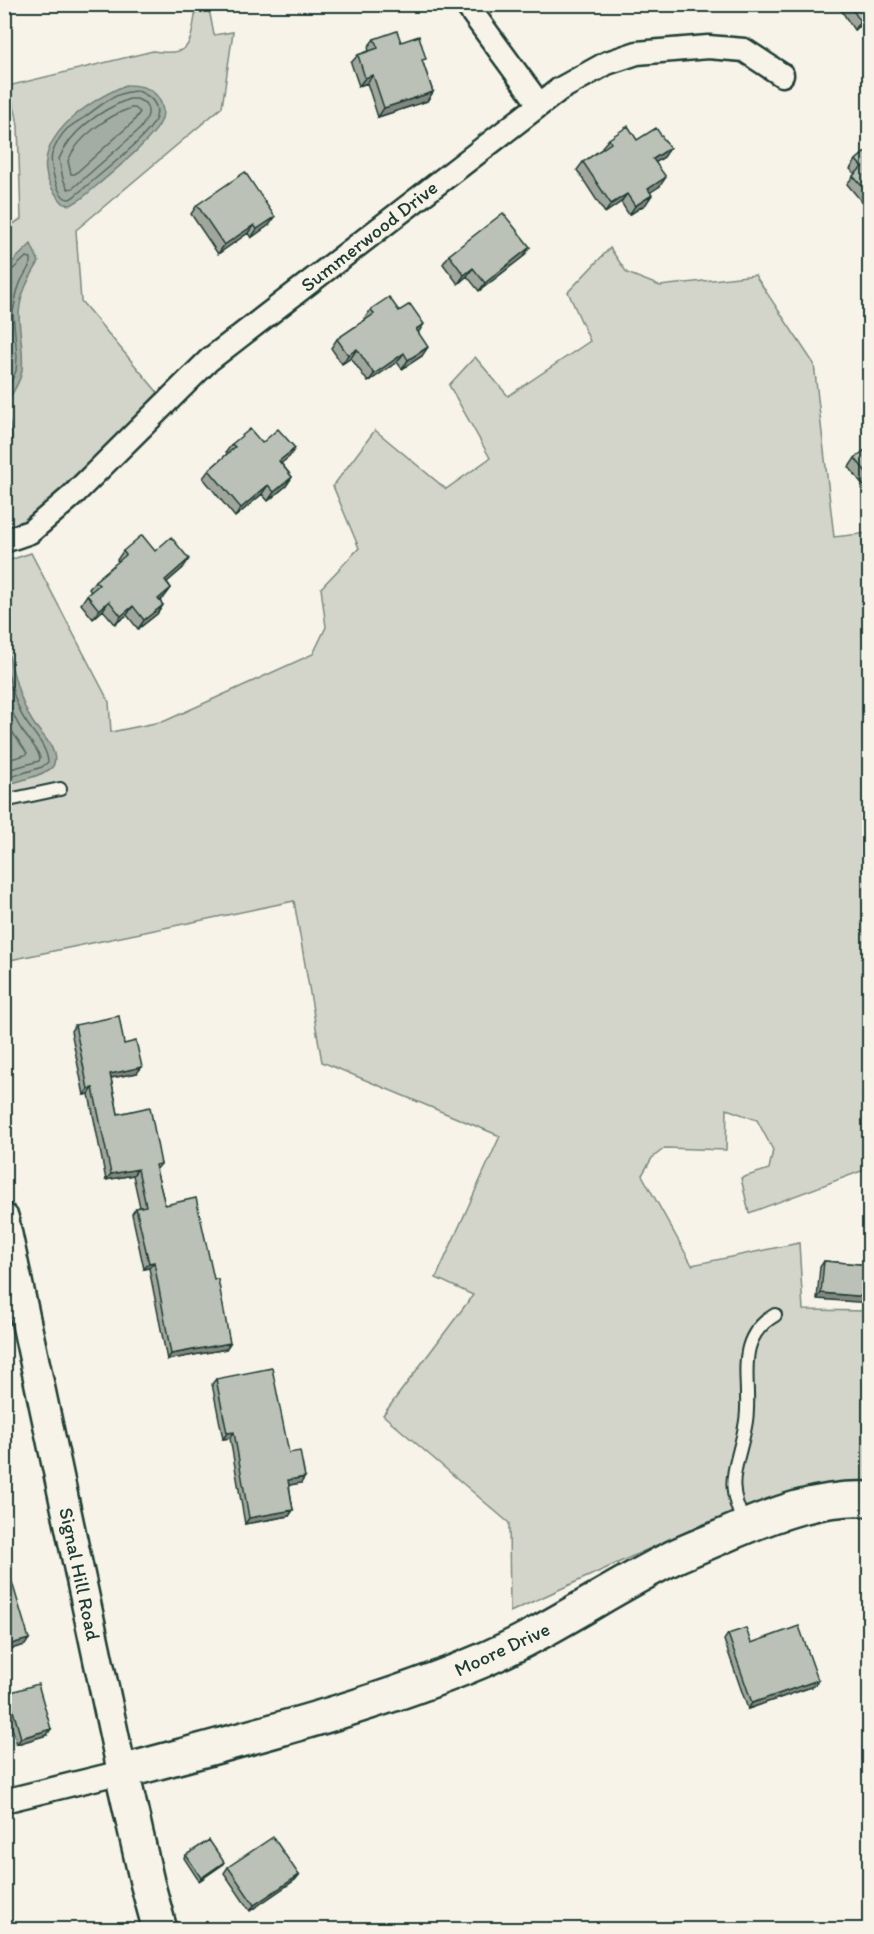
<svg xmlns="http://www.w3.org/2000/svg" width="874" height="1934" font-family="Itim,sans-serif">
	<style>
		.green { fill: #d3d5ca; stroke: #79897f; stroke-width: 1.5 }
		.water { fill: #a4ada3; stroke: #6f8077; stroke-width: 1.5 }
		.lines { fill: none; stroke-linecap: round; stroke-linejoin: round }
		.shore { stroke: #546a60; stroke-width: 1.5 }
		.service-casing { stroke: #1f3d34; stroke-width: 16 }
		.minor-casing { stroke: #1f3d34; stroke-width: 27 }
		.tertiary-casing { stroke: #1f3d34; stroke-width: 33 }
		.secondary-casing { stroke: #1f3d34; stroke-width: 38 }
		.service { stroke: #f7f3e8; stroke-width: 12 }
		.minor { stroke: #f7f3e8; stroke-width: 22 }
		.tertiary { stroke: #f7f3e8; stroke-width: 28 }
		.secondary { stroke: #f7f3e8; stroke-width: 33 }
		.wall { fill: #a1a69d; stroke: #1f3d34; stroke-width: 1.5 }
		.shaded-wall { fill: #83877f; stroke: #1f3d34; stroke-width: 1.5 }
		.building { fill: #bbc1b6; stroke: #1f3d34; stroke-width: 1.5 }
		.labels { text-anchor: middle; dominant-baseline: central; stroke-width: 5; stroke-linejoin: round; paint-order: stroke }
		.street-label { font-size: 20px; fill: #1f3d34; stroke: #f7f3e8 }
	</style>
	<rect width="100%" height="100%" fill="#f7f3e8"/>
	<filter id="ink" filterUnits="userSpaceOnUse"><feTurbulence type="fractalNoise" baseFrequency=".0167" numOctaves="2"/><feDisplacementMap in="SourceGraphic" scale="12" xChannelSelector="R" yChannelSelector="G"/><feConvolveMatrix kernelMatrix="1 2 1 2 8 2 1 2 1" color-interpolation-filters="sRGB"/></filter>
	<g filter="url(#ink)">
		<path class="green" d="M 205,7 L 210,14 L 214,35 L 233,32 L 222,107 L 76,230 L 81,301 L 159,394 L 46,503 L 26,522 L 5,532 L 5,229 L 21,219 L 18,126 L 16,114 L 8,86 L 153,51 C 192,57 190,44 196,10 Z
			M 610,248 L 627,273 L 660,286 L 755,275 L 814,364 L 834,537 L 869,533 L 869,1201 L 864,1170 L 749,1213 L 741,1178 L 769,1169 L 773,1150 L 757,1120 L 727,1109 L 726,1150 L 665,1148 L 652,1158 L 642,1175 L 692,1265 L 799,1243 L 803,1310 L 869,1311 L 869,1486 L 804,1490 L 701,1525 L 510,1612 L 509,1523 L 383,1415 L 473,1295 L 436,1278 L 500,1136 L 322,1062 L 294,901 L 5,961 L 4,562 L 31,553 L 109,702 L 111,732 L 165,721 L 313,654 L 326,627 L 321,588 L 359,548 L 333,486 L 375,430 L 446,489 L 490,458 L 449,385 L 475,357 L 508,396 L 590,341 L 568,292 Z"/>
		<path class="water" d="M 126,85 C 139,85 152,87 159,99 C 163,106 164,114 161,121 C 154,140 98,184 81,199 L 71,205 L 64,204 C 13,152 80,104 126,85 Z
			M 31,244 L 39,262 C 29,278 20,294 19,314 C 19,332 24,351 22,370 C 21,383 11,392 8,404 C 4,419 21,441 5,452 L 5,269 Z
			M 4,638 C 12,664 17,697 32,721 C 39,733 59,748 54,764 C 52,774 15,782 5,785 Z"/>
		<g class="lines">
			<path class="shore" d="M 138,91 C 150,96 161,105 155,120 C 148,138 94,179 77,194 C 76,195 71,199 69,199 C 57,199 49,163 52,154 C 55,146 60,136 66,130 C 71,125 79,121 85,117 C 102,104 117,91 138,91 Z
				M 129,99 L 137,99 L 145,103 C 152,113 146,120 140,129 L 73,188 L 68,189 L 63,179 L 59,159 C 70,131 101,110 129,99 Z
				M 131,108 L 135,108 L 140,112 L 133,122 L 75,174 L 71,174 L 68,161 C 77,137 108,116 131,108 Z
				M 4,273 L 10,272 L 26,257 L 31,258 L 31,263 L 21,281 L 17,292 L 13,312 L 17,357 L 16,371 L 4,397
				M 4,280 L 10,281 L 12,283 C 9,292 6,302 6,311 C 5,336 13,358 4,382
				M 4,659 C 9,676 12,693 19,709 C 26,728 46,741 48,762 L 42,767 L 4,779
				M 4,687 C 9,701 12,716 21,729 C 27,739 37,746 40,758 L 39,761 L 4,771
				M 4,718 L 13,733 L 27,753 L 25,755 L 4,761"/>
			<defs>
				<path id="service" d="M 4,801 L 60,789
					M 745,1525 C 722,1478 739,1467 746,1421 C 752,1382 732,1340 775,1315"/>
				<path id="minor" d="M 466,4 L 539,104
					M 4,541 L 30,532 L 72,496 L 209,360 L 560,89 L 607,63 L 637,53 L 708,47 L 744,50 L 782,75
					M 4,1801 L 122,1772"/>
				<path id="tertiary" d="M 4,1218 L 122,1772"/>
				<path id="secondary" d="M 160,1930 L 147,1882 L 122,1772 C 242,1739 365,1710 481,1661 C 549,1632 609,1589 676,1556 C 694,1548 712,1541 730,1533 C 774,1514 821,1496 870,1499"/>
			</defs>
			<use href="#service" class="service-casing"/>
			<use href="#minor" class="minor-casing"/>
			<use href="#tertiary" class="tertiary-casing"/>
			<use href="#secondary" class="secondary-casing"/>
			<use href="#service" class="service"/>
			<use href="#minor" class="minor"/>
			<use href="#tertiary" class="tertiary"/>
			<use href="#secondary" class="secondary"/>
		</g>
		<path class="wall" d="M 844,4 L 870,4 L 870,29 L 865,23 L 854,30 L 841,10 Z
			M 374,39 L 401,42 L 423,63 L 433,92 L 427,101 L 378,117 L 367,83 L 359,86 L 351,63 L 358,55 L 369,51 L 368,47 Z
			M 609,139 L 637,140 L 670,148 L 664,157 L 656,162 L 660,186 L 650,192 L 646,204 L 629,215 L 621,202 L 605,213 L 577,170 L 583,162 L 603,148 L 602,147 Z
			M 870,148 L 870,195 L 862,202 L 847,184 L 855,174 L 850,169 L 856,160 Z
			M 197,205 L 275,217 L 269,225 L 251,238 L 248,233 L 218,254 L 191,214 Z
			M 530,247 L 524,256 L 479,291 L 467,276 L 458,284 L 443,264 L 449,255 Z
			M 371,309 L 399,311 L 418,333 L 422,356 L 402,369 L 397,362 L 368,382 L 351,358 L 342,364 L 331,348 L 337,339 L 366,319 L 365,318 Z
			M 262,443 L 295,448 L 289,457 L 281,463 L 292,477 L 286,486 L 268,501 L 262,494 L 235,517 L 203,478 L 209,470 L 227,454 L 226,452 L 232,444 Z
			M 870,446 L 870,494 L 849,467 L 855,458 Z
			M 123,551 L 155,551 L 183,568 L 167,582 L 171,588 L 165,596 L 160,601 L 163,605 L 157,614 L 138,629 L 127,615 L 115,624 L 103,610 L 93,619 L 81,604 L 87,595 L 91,592 L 89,589 L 95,581 L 119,561 L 117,560 Z
			M 75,1025 L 124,1044 L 137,1073 L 111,1078 L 118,1114 L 161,1164 L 156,1170 L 165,1205 L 214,1279 L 230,1343 L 226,1349 L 167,1360 L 149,1268 L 144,1269 L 132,1214 L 136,1208 L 140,1207 L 133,1175 L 106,1180 L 89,1094 L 84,1095 L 71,1031 Z
			M 824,1261 L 870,1265 L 817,1299 L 820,1267 Z
			M 216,1379 L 289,1453 L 301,1483 L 289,1485 L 293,1510 L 289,1516 L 245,1524 L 230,1438 L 223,1439 L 212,1384 Z
			M 728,1634 L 751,1643 L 818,1680 L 814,1686 L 748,1709 L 724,1640 Z
			M 8,1693 L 47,1735 L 17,1744 L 4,1702 L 4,1697 Z
			M 186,1855 L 222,1865 L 199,1881 L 184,1858 Z
			M 228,1867 L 299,1875 L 295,1880 L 250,1911 L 224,1873 Z"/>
		<path class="shaded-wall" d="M 870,15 L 865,23 L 854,30 L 860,21 Z
			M 373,75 L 367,83 L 359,86 L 365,78 Z
			M 433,92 L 427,101 L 378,117 L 384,108 Z
			M 670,148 L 664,157 L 647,168 L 653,159 Z
			M 666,177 L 660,186 L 642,198 L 648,189 Z
			M 870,192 L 870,195 L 862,202 L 868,193 Z
			M 627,194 L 621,202 L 605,213 L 611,204 Z
			M 652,195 L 646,204 L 629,215 L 635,206 Z
			M 275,217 L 269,225 L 251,238 L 257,229 Z
			M 254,225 L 248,233 L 218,254 L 224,245 Z
			M 530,247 L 524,256 L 479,291 L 485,283 Z
			M 473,268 L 467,276 L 458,284 L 464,275 Z
			M 424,324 L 418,333 L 416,329 Z
			M 428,347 L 422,356 L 402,369 L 408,360 Z
			M 357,349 L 351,358 L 342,364 L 348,355 Z
			M 404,353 L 397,362 L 368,382 L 374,374 Z
			M 295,448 L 289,457 L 273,470 L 279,461 Z
			M 292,477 L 286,486 L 268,501 L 274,492 Z
			M 268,485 L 262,494 L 235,517 L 241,508 Z
			M 189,559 L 183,568 L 159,589 L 165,580 Z
			M 171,588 L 165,596 L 152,608 L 158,599 Z
			M 109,601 L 103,610 L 93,619 L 99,610 Z
			M 163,605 L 157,614 L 138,629 L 144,620 Z
			M 133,606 L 127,615 L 115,624 L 121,616 Z
			M 142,1067 L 137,1073 L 106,1079 L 110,1074 Z
			M 93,1088 L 89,1094 L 84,1095 L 88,1089 Z
			M 138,1169 L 133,1175 L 106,1180 L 111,1174 Z
			M 154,1262 L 149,1268 L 144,1269 L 149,1263 Z
			M 821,1293 L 870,1297 L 870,1303 L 817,1299 Z
			M 230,1343 L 226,1349 L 167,1360 L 171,1354 Z
			M 234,1432 L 230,1438 L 223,1439 L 227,1433 Z
			M 305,1477 L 301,1483 L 284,1486 L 288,1480 Z
			M 293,1510 L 289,1516 L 245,1524 L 249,1518 Z
			M 10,1549 L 6,1555 L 4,1555 L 4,1551 Z
			M 29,1639 L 25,1645 L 4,1651 L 4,1646 Z
			M 818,1680 L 814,1686 L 748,1709 L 752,1703 Z
			M 51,1729 L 47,1735 L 17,1744 L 21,1738 Z
			M 224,1862 L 222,1865 L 199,1881 L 201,1878 Z
			M 299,1875 L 295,1880 L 250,1911 L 254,1905 Z"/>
		<path class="building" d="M 849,4 L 870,4 L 870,15 L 860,21 Z
			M 397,31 L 401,42 L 419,36 L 426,59 L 422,60 L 433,92 L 384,108 L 373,75 L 365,78 L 358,55 L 378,48 L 374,39 Z
			M 628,126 L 637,140 L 656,128 L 670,148 L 653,159 L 666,177 L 648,189 L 652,195 L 635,206 L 627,194 L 611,204 L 583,162 L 611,143 L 609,139 Z
			M 870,148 L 870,192 L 868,193 L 853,176 L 862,167 L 856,160 Z
			M 245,172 L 275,217 L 257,229 L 254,225 L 224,245 L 197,205 Z
			M 503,213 L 530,247 L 485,283 L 473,268 L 464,275 L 449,255 Z
			M 389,297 L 399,311 L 410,304 L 424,324 L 416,329 L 428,347 L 408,360 L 404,353 L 374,374 L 357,349 L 348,355 L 337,339 L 374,314 L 371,309 Z
			M 250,429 L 262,443 L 278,429 L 295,448 L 279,461 L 292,477 L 274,492 L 268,485 L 241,508 L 209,470 L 235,447 L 232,444 Z
			M 870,446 L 870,477 L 855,458 Z
			M 142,535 L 155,551 L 171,537 L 189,559 L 165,580 L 171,588 L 158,599 L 163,605 L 144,620 L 133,606 L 121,616 L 109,601 L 99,610 L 87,595 L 99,585 L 95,581 L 126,555 L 123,551 Z
			M 119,1016 L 124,1044 L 136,1041 L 142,1067 L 110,1074 L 118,1114 L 150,1107 L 161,1164 L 155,1165 L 165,1205 L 196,1198 L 214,1279 L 218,1279 L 230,1343 L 171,1354 L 154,1262 L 149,1263 L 136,1208 L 146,1206 L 138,1169 L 111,1174 L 93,1088 L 88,1089 L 75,1025 Z
			M 824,1261 L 870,1265 L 870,1297 L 821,1293 Z
			M 272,1368 L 289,1453 L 300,1451 L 305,1477 L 288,1480 L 293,1510 L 249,1518 L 234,1432 L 227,1433 L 216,1379 Z
			M 4,1532 L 10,1549 L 4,1551 Z
			M 12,1582 L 29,1639 L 4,1646 L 4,1585 Z
			M 799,1626 L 818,1680 L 752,1703 L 728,1634 L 746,1628 L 751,1643 Z
			M 38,1684 L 51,1729 L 21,1738 L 8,1693 Z
			M 273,1837 L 299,1875 L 254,1905 L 228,1867 Z
			M 209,1840 L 224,1862 L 201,1878 L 186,1855 Z"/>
	</g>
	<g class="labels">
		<g class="street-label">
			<text transform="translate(369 236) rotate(-38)">Summerwood Drive</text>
			<text transform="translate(80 1574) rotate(78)">Signal Hill Road</text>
			<text transform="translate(502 1649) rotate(-25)">Moore Drive</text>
		</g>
	</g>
	<rect width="874" height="1934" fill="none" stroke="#f7f3e8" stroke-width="24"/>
	<rect x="12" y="12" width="850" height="1910" fill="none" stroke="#1f3d34" stroke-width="2" filter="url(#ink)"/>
</svg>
